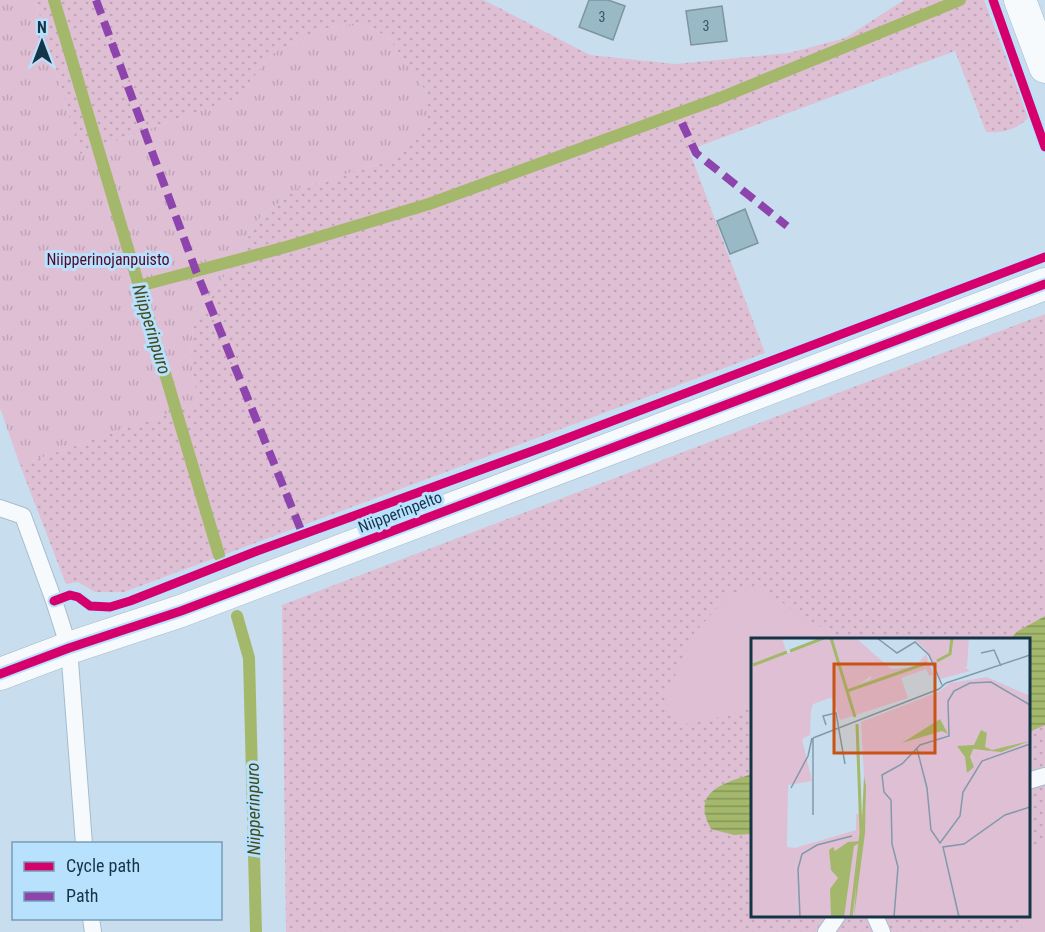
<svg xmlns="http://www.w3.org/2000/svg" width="1045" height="932" font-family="'Roboto Condensed',sans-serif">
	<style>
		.grass { fill: url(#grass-dots); fill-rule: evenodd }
		.park { fill: url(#park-tufts) }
		.pitch { fill: #dfbfd4 }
		.water { fill: url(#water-rules) }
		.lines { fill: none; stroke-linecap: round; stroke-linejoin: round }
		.stream { stroke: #a4b86b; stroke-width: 12 }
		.building { fill: #98b9c5; stroke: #7d95a0; stroke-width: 1.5 }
		.service-casing { stroke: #a5bccc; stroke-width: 18 }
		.minor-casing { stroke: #a5bccc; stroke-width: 33 }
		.service { stroke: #f7fafc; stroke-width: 16 }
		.minor { stroke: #f7fafc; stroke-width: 32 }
		.quiet { stroke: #8e44ad; stroke-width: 8; stroke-dasharray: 15 8; stroke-linecap: butt }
		.cycleway-casing { stroke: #b8e1fe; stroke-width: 13 }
		.cycleway { stroke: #d6006c; stroke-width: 9 }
		.labels { text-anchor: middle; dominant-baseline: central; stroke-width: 6; stroke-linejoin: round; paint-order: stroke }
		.number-label { font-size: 14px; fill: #365566 }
		.park-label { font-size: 16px; fill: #4f0a2a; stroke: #b8e1fe }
		.street-label { font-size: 16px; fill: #163447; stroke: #b8e1fe }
		.water-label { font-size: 18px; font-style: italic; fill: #444c1f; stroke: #b8e1fe }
		.inset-river { fill: none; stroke: #a4b86b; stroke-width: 3 }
		.inset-road { fill: none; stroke: #819aab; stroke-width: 1.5 }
		.view { fill: #c85315; fill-opacity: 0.15; stroke: #c85315; stroke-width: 3 }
		.inset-edge { fill: none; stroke: #163447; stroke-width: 3 }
	</style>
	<defs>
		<pattern id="grass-dots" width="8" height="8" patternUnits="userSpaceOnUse" patternTransform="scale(1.5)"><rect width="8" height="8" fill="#dfbfd4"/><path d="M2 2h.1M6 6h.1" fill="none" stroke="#bfa5b7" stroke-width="1.8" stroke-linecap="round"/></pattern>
		<pattern id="park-tufts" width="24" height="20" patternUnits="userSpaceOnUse" patternTransform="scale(1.5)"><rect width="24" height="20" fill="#dfbfd4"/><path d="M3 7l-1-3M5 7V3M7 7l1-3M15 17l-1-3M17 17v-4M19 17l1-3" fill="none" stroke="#bfa5b7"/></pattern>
		<pattern id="water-rules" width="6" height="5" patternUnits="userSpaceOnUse" patternTransform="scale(1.5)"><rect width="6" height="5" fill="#a4b86b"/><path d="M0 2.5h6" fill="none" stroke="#85965a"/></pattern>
	</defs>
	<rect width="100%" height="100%" fill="#c8deee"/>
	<path class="grass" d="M 35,0 L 484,0 L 590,55 L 675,64 L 789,53 L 845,38 L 904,0 L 984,0 L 1029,117 C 1017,130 1003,133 986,132 L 955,51 L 689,150 L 765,353 L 124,592 L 95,592 L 78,582 L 66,584 L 20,465 L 198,403 L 190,357 L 193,327 L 261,216 L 297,189 L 382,163 L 429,96 L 387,36 L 356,23 L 319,30 L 272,54 L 237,98 L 80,154 Z
		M 1045,314 L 1045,932 L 286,932 L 282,605 ZM 752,640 L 1028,640 L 1028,916 L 752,916 Z"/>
	<path class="park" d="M 0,0 L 35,0 L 80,154 L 237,98 L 272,54 L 319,30 L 356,23 L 387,36 L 429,96 L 426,123 L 406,151 L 382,163 L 297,189 L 261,216 L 193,327 L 190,357 L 198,403 L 20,465 L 0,408 Z"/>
	<path class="pitch" d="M 758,586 C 774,595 786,606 800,616 C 812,624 828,628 836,639 L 752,640 L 752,703 L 730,715 L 685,724 L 672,713 L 665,699 L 694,633 L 730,594 Z
		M 1045,840 L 1045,932 L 1024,932 L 1018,916 L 1028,916 L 1029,847 Z"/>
	<path class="water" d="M 1045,616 L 1045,725 L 1029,732 L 1028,640 L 1010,639 L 1018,631 Z
		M 752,774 L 752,834 L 734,835 L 711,829 C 691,792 721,784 752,774 Z"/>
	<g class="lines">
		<path class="stream" d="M 54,0 L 219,555
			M 139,286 L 286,247 L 429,204 L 720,98 L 960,0
			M 237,616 L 249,658 L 256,932"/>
	</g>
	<path class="building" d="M 589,0 L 608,0 L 625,6 L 613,40 L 579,27 Z
		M 722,6 L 727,41 L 691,45 L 686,11 Z
		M 745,209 L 758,243 L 730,254 L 717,221 Z"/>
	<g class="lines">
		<defs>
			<path id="service" d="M 0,508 L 23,516 L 54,601 L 69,648 L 84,844
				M 1028,781 L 1045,776
				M 875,916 L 882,932
				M 91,918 L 93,932
				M 826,932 L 837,916"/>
			<path id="minor" d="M 1020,0 L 1045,67
				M 0,674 L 69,648 L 181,611 L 1045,284"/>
		</defs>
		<use href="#service" class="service-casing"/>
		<use href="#minor" class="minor-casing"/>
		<use href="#service" class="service"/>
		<use href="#minor" class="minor"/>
		<path class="quiet" d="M 96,0 L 196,271 L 303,535
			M 682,123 L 696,153 L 787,226"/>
		<defs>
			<path id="cycleway" d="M 993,0 L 1045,147
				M 54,601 L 70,595 L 78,597 L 90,606 L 110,607 L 130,601 L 257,551 L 549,445 L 1045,257
				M 0,674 L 69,648 L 181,611 L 1045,284"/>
		</defs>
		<use href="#cycleway" class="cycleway-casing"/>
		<use href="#cycleway" class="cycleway"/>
	</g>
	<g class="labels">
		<g class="number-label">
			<text x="602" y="17">3</text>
			<text x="706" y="26">3</text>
		</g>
		<g class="park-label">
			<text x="108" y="259">Niipperinojanpuisto</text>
		</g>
		<g class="street-label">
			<text transform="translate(400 512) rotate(-21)">Niipperinpelto</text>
		</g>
		<g class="water-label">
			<text transform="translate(152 329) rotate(73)">Niipperinpuro</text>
			<text transform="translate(253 809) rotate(-91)">Niipperinpuro</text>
		</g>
	</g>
	<g transform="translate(751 638)">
		<rect width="279" height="279" fill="#c8deee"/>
		<path d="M 79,0 L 105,0 L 140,31 L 164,29 L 175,16 L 182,37 L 178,38 L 175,31 L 150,40 L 157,60 L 89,82 L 85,70 L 102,64 L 108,46 L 120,41 L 120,29 L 91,40 ZM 162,0 L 192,0 L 199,18 L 219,33 L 189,41 L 174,11 ZM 236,39 L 279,58 L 279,279 L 46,279 L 44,210 L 105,192 L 105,176 L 115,175 L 110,84 L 187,54 L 199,45 Z" fill="#dfbfd4"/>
		<path d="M 0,0 L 31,0 L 36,16 L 79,0 L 91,40 L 117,28 L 124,35 L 108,46 L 102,64 L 85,70 L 80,59 L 62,66 L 60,72 L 59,97 L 51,101 L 61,143 L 37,147 L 36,209 L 44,210 L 46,279 L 0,279 ZM 192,0 L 218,0 L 216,29 L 208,28 L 199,18 ZM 150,144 L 153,180 L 168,179 L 176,198 L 168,218 L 174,228 L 157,235 L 151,234 L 143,196 L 142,159 ZM 185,208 L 189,208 L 197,242 L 179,237 L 176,231 L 176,222 Z" fill="#dfbfd4"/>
		<path d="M 79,0 L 91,40 L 117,28 L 124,35 L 108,46 L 102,64 L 85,70 L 81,59 L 62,66 L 45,52 L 36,16 Z" fill="#dfbfd4"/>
		<path d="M 185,106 L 195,120 L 193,125 L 183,120 L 179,110 Z" fill="#dfbfd4"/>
		<path d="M 189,81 L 197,96 L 191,93 L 151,105 ZM 230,92 L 236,95 L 234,109 L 241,112 L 279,103 L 250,114 L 222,111 L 219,119 L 223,129 L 216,135 L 214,119 L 206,108 L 223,107 ZM 113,138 L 115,148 L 114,195 L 103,279 L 108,205 L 103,208 L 93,279 L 80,279 L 79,251 L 87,240 L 80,232 L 78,212 L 82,209 L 84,213 L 97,204 L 110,203 Z" fill="#a4b86b"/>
		<path class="inset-river" d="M 80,0 L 104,79M 39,13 L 73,0M 186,23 L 199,16 L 201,0M 2,27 L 36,14M 96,53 L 176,25M 100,279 L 110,195 L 106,86"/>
		<path class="inset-road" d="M 126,0 L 146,15 L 164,4 L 178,17 L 191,47M 230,15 L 243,12 L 250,28M 75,87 L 72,78 L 85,75 L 94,126M 62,100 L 188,51 L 195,45 L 279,17M 62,100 L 62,177M 166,111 L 176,150 L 180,192 L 189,205 L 209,178 L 212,154 L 231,123 L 279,106M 40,150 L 57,118 L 61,100M 49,279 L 47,231 L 51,216 L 66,207 L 101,198M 143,279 L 147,229 L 141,206 L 140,162 L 133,154 L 131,137 L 151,126 L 169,107 L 198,98 L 197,63 L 203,53 L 219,45 L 240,44 L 279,67M 208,279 L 192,209 L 213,206 L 254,177 L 279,169"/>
		<path class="view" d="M 83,26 L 184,26 L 184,115 L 83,115 Z"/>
		<rect width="279" height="279" class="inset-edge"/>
	</g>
	<rect x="12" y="842" width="210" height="78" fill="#b8e1fe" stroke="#779cb5" stroke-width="1.5"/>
	<rect x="24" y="862" width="30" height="9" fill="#d6006c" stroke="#779cb5" stroke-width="1.5"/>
	<text x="66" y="872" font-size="18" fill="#163447">Cycle path</text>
	<rect x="24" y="892" width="30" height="9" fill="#8e44ad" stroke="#779cb5" stroke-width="1.5"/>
	<text x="66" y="902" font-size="18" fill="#163447">Path</text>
	<g transform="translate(42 42)" stroke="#b8e1fe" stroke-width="4.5" paint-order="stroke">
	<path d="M0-4.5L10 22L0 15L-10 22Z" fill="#163447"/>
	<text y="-9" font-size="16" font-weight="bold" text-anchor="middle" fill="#163447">N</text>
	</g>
</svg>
